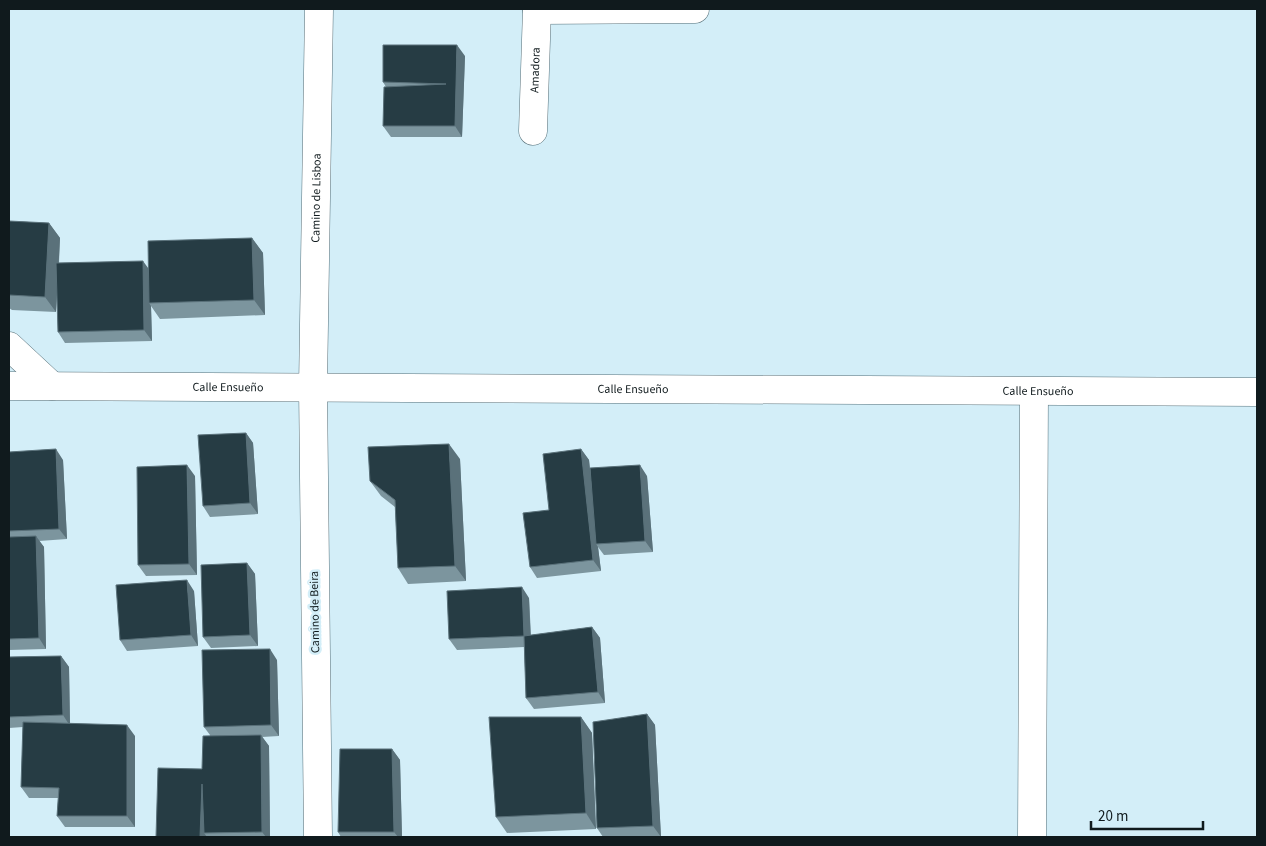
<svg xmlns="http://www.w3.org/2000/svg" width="1266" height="846" font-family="'Source Sans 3',sans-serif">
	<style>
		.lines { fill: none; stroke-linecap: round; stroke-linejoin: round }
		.minor-casing { stroke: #556e77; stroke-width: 29 }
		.tertiary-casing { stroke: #556e77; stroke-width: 29 }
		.minor { stroke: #fff; stroke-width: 28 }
		.tertiary { stroke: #fff; stroke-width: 28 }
		.wall { fill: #7c959e }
		.shaded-wall { fill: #5a717a }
		.building { fill: #263c44; stroke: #5a717a }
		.labels { text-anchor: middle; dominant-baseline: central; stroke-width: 5; stroke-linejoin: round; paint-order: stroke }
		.street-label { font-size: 12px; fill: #101a1d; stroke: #d3eef8 }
	</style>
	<rect width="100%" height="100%" fill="#d3eef8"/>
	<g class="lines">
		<defs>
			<g id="minor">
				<path d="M 537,10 L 695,9"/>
				<path id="s1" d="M 533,131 L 537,9"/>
				<path d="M 9,346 L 52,386"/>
				<path id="s2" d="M 318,837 L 313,387 L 319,9"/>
				<path d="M 1032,837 L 1034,392"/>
			</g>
			<g id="tertiary">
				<path id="s3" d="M 9,386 L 1257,392"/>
			</g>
		</defs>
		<use href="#minor" class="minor-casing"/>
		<use href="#tertiary" class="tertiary-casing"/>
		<use href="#minor" class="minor"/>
		<use href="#tertiary" class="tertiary"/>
	</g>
	<path class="wall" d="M 465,56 L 462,137 L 391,137 L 383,126 L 386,87 L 383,82 Z
		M 9,221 L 49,223 L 60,238 L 59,263 L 148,269 L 252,238 L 263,253 L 265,315 L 160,319 L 151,306 L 152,341 L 65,343 L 58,332 L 57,295 L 56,312 L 12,310 L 9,308 Z
		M 246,433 L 253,443 L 258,514 L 210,517 L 203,506 Z
		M 581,449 L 589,460 L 592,493 L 647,476 L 653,552 L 604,555 L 598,547 L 601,571 L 537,578 L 530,567 Z
		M 9,452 L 63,460 L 67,539 L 39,541 L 44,547 L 46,649 L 9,650 Z
		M 460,459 L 466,581 L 408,584 L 398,568 L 395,507 L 381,496 L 370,481 Z
		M 195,476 L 197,575 L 146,576 L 138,565 Z
		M 247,563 L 255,574 L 258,646 L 211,648 L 203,637 Z
		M 194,591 L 198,646 L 127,651 L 120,640 Z
		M 529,598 L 531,635 L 592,627 L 600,638 L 605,703 L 534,709 L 526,698 L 524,647 L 457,650 L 449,639 Z
		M 61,656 L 69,667 L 70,723 L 135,736 L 135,827 L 65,827 L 57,816 L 58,798 L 29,798 L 21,787 L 23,727 L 9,728 L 9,657 Z
		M 277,660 L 279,736 L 262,737 L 269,746 L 270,837 L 156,837 L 202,769 L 210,735 L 204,727 Z
		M 647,714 L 655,725 L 661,837 L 603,837 L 597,828 Z
		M 581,717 L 592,733 L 596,829 L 507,833 L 496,817 Z
		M 392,749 L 400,760 L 402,837 L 341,837 L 338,832 Z"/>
	<path class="shaded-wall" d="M 457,45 L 465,56 L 462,137 L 455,126 Z
		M 49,223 L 60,238 L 56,312 L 45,297 Z
		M 252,238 L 263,253 L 265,315 L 254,300 Z
		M 143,261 L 151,272 L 149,303 L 151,306 L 152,341 L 144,330 Z
		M 246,433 L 253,443 L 258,514 L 250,503 Z
		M 449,444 L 460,459 L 466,581 L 455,566 Z
		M 56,449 L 63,460 L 67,539 L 59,529 Z
		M 581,449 L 589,460 L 598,544 L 596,544 L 598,547 L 601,571 L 593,560 Z
		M 187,465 L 195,476 L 197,575 L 189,564 Z
		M 640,465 L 647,476 L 653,552 L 645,541 Z
		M 36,536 L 44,547 L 46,649 L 39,638 Z
		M 247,563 L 255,574 L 258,646 L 250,635 Z
		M 187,580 L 194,591 L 198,646 L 191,635 Z
		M 522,587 L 529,598 L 531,647 L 524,636 Z
		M 592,627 L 600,638 L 605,703 L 598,692 Z
		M 270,649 L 277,660 L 279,736 L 271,725 Z
		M 61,656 L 69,667 L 70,726 L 63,715 Z
		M 647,714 L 655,725 L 661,837 L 653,826 Z
		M 581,717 L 592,733 L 596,829 L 586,813 Z
		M 127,725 L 135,736 L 135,827 L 127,816 Z
		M 261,735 L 269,746 L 270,837 L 266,837 L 262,832 Z
		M 392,749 L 400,760 L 402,837 L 398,837 L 394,832 Z
		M 202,784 L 204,833 L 207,837 L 200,837 Z"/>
	<path class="building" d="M 383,45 L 457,45 L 455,126 L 383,126 L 384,87 L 446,84 L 383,82 Z
		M 9,221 L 49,223 L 45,297 L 9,295 Z
		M 252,238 L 254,300 L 149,303 L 148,241 Z
		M 143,261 L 144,330 L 58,332 L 56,263 Z
		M 246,433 L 250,503 L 203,506 L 198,435 Z
		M 449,444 L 455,566 L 398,568 L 395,500 L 370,481 L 368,447 Z
		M 56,449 L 59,529 L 9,531 L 9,452 Z
		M 581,449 L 593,560 L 530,567 L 523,513 L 549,510 L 543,454 Z
		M 187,465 L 189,564 L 138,565 L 137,467 Z
		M 640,465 L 645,541 L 596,544 L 590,468 Z
		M 36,536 L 39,638 L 9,639 L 9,537 Z
		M 247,563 L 250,635 L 203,637 L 201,565 Z
		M 187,580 L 191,635 L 120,640 L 116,585 Z
		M 522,587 L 524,636 L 449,639 L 447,591 Z
		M 592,627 L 598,692 L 526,698 L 524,636 Z
		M 270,649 L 271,725 L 204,727 L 202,650 Z
		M 61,656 L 63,715 L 9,717 L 9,657 Z
		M 647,714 L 653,826 L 597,828 L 593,722 Z
		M 489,717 L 581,717 L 586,813 L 496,817 Z
		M 23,722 L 127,725 L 127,816 L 57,816 L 59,788 L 21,787 Z
		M 261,735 L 262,832 L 204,833 L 202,784 L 200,837 L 156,837 L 158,768 L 202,769 L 203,736 Z
		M 340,749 L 392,749 L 394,832 L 338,832 Z"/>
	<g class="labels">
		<g class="street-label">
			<text stroke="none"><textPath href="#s1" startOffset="61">Amadora</textPath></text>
			<text stroke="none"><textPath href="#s2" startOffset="639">Camino de Lisboa</textPath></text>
			<text stroke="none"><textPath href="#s3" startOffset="219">Calle Ensueño</textPath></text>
			<text stroke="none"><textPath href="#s3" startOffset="624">Calle Ensueño</textPath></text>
			<text stroke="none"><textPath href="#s3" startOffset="1029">Calle Ensueño</textPath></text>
			<text transform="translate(315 612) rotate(-91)">Camino de Beira</text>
		</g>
	</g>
	<rect width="1266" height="846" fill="none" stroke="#101a1d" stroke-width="20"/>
	<path d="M1091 821v8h112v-8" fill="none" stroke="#101a1d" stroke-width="2.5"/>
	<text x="1098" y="821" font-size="15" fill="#101a1d" stroke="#d3eef8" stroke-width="4" paint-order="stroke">20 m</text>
</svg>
